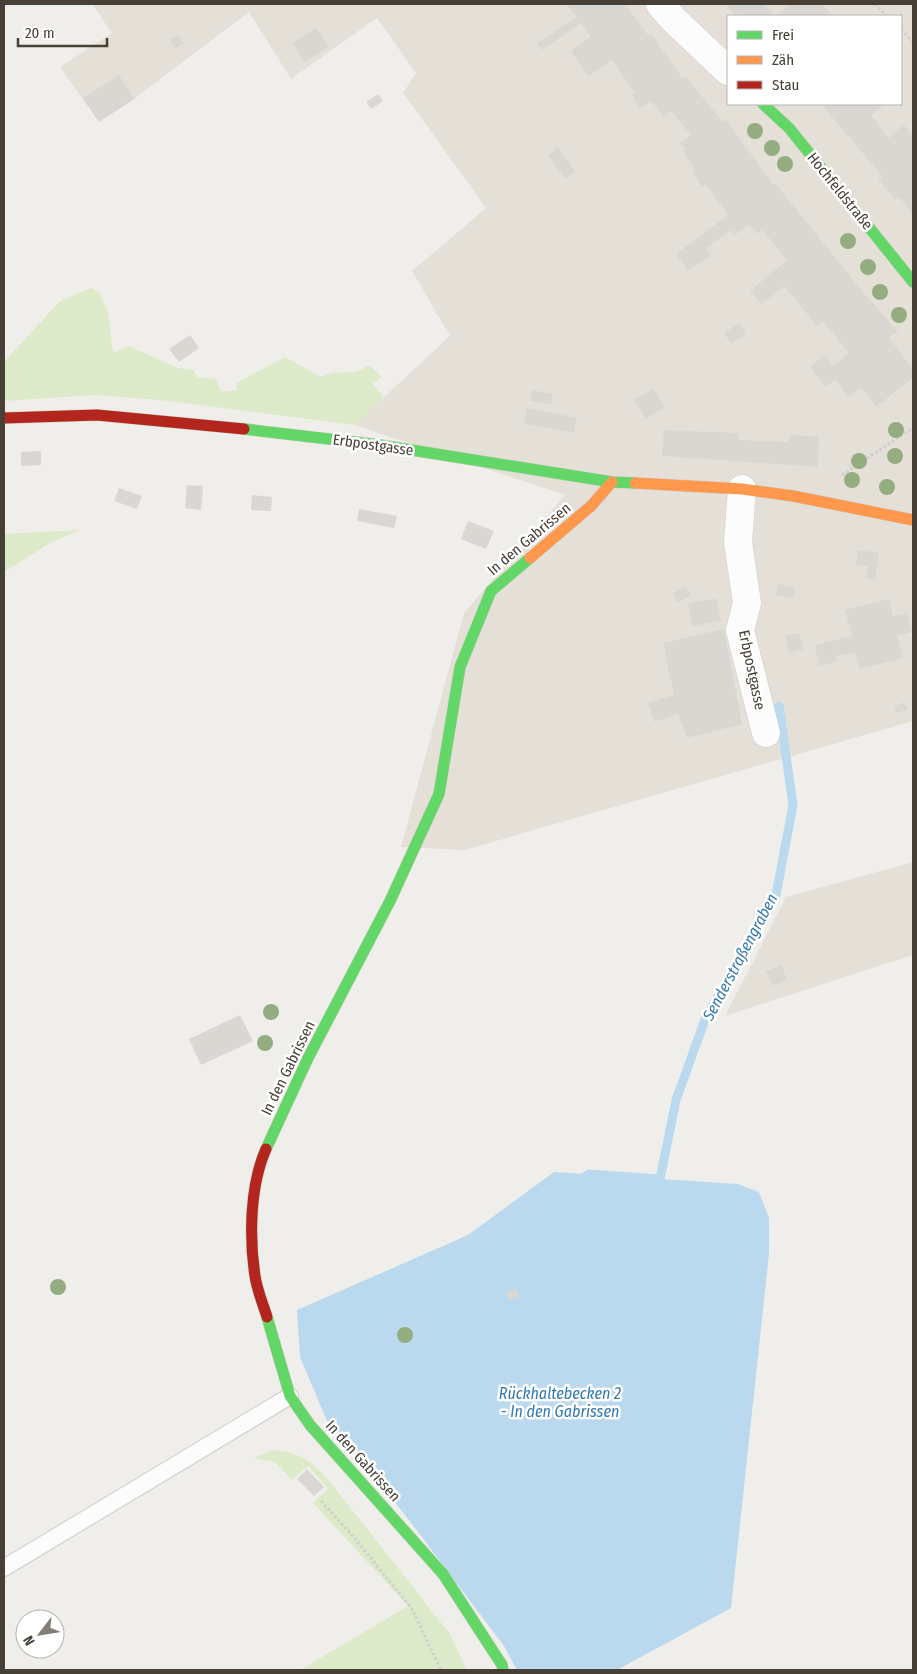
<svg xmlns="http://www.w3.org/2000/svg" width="917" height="1674" font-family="'Fira Sans Condensed',sans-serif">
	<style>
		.residential { fill: #e4e0d7; fill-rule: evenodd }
		.green { fill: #ddeaca }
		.water { fill: #bbd9ee }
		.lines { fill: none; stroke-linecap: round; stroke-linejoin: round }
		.stream { stroke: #bbd9ee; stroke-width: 9 }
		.building { fill: #d9d7d2 }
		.lane-casing { stroke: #ceccc7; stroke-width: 18 }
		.street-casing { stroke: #ceccc7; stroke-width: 29 }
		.fast-casing { stroke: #cfcbc1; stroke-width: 12 }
		.slow-casing { stroke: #cfcbc1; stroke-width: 12 }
		.jam-casing { stroke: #cfcbc1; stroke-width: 12 }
		.path { stroke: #d1cecb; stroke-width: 3; stroke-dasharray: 2.5 2.5; stroke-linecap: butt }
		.lane { stroke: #fdfcfc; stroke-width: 16 }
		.street { stroke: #fdfcfc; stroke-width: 28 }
		.fast { stroke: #63d668; stroke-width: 11 }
		.slow { stroke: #ff974d; stroke-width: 11 }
		.jam { stroke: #b3261e; stroke-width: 11 }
		.tree { fill: #93ac80 }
		.labels { text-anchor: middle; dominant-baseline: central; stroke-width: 5; stroke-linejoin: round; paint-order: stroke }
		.street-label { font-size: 15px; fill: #464036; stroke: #fff }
		.water-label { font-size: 16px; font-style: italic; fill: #3179af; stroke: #fff }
	</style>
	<rect width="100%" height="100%" fill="#f0eeea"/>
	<path class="residential" d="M 92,4 L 913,4 L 913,721 L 465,850 L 401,847 L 464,613 L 565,495 L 354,425 L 450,336 L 412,271 L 486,208 L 403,93 L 416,73 L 377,18 L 291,79 L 249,12 L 134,99 L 99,122 L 60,67 L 112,33 ZM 728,16 L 901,16 L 901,104 L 728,104 Z
		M 913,862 L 913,955 L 725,1016 L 786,897 Z"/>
	<path class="green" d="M 91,288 L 99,292 L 108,312 L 113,353 L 129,346 L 178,368 L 194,370 L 197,377 L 216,379 L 221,391 L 237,391 L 236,383 L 285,357 L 321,377 C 341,367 348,379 369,365 L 382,377 L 373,384 L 384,397 L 354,425 L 160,400 L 94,395 L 4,401 L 4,362 L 60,301 Z
		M 80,530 L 50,543 L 4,572 L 4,534 Z
		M 272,1450 C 302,1452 313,1463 331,1483 L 450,1634 L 467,1670 L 300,1670 L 408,1606 L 313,1503 L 328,1488 L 308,1466 L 292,1480 L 275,1462 L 253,1458 Z"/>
	<path class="water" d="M 554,1172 L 738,1184 L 759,1192 L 769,1218 L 769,1254 L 731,1608 L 617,1670 L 517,1670 L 504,1646 L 406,1516 L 327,1421 L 300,1357 L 297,1310 L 468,1235 Z"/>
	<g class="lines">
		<path class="stream" d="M 582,1179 L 589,1174 L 660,1179 L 676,1100 L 706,1017 L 776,895 L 793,805 L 779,706"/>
	</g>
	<path class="building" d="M 566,4 L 625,4 L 648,35 L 651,33 L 683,79 L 686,77 L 723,122 L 726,120 L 773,184 L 775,183 L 862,291 L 898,331 L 889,338 L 913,369 L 913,378 L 876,407 L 861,387 L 849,397 L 835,380 L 825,387 L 810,367 L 825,355 L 833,366 L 849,353 L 823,321 L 817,326 L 784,286 L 761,304 L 750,291 L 787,260 L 762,230 L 757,234 L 748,225 L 735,235 L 731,230 L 706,248 L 711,255 L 688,271 L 676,254 L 728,215 L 706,185 L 702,186 L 692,172 L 694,168 L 683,152 L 685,149 L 680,143 L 691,135 L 671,111 L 664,117 L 651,101 L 640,108 L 632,95 L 635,93 L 612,60 L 589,76 L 571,51 L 591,36 L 581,23 L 542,50 L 537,43 L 577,17 Z
		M 725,4 L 764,4 L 775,16 L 742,16 L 739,12 L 735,15 Z
		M 790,4 L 823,4 L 833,16 L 775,16 Z
		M 316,28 L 329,46 L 305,62 L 293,43 Z
		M 178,35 L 184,43 L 176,48 L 170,40 Z
		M 119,75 L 134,99 L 99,122 L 83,98 Z
		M 378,94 L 383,101 L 371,109 L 366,102 Z
		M 821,104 L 885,104 L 871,115 L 889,138 L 904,125 L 913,135 L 913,214 L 899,197 L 895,200 L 878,179 L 882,176 Z
		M 558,147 L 575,172 L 565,179 L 548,155 Z
		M 739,323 L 746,334 L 731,344 L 724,333 Z
		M 190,335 L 199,348 L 179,362 L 169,349 Z
		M 653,389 L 665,407 L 646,419 L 634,400 Z
		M 532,390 L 553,394 L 551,404 L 530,401 Z
		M 527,408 L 577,418 L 574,433 L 524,424 Z
		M 664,430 L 738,433 L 739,440 L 789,442 L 790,435 L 819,436 L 818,467 L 662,456 Z
		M 41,451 L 41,465 L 21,466 L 21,452 Z
		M 187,485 L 203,486 L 201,510 L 185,508 Z
		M 119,488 L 142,496 L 137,509 L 114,501 Z
		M 252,495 L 272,497 L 271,511 L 251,510 Z
		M 359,509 L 397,516 L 394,528 L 357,521 Z
		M 468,521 L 494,531 L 486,549 L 461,539 Z
		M 858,550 L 879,553 L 875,580 L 866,578 L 868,566 L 856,565 Z
		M 778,584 L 795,588 L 793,598 L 776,595 Z
		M 686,586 L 691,595 L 678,603 L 672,594 Z
		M 717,598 L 721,621 L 692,626 L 688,603 Z
		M 889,599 L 893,616 L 907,613 L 912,632 L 897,636 L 903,658 L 860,669 L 855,652 L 836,656 L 837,662 L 819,666 L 815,645 L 852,636 L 845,610 Z
		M 724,629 L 742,724 L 687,738 L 678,714 L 654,722 L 648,703 L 674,695 L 663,643 Z
		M 799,633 L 803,649 L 789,653 L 785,636 Z
		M 905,702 L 908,710 L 896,713 L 894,706 Z
		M 781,965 L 787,979 L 773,986 L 766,971 Z
		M 240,1015 L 253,1041 L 201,1065 L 189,1039 Z
		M 516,1288 L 519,1297 L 510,1300 L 507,1292 Z
		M 307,1469 L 324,1487 L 314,1496 L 297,1479 Z"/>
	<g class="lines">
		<defs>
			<path id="lane" d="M 4,1568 L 290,1396"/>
			<path id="street" d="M 660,4 L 673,19 L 728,71
				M 742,489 L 738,542 L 747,603 L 740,630 L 766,733"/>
			<path id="fast" d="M 763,104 L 789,128 L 913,282
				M 244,429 L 380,445 L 612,482 L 635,483
				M 266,1149 L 308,1058 L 390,901 L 439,794 L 460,667 L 491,591 L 530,558
				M 267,1317 L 290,1396 L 310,1425 L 443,1574 L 502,1665 L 503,1670"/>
			<path id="slow" d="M 635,483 L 742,489 L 793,496 L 913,520
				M 530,558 L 591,506 L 612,482"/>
			<path id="jam" d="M 4,418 L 97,415 L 244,429
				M 266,1149 C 250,1185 249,1237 255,1276 C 257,1290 263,1304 267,1317"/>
		</defs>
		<use href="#lane" class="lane-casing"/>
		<use href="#street" class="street-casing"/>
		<use href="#fast" class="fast-casing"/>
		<use href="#slow" class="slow-casing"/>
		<use href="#jam" class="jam-casing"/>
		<path class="path" d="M 875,4 L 887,16
			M 901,30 L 913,42
			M 842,475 L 913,428
			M 321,1501 L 352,1535 L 412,1609 L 441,1670"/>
		<use href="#lane" class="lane"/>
		<use href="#street" class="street"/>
		<use href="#fast" class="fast"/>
		<use href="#slow" class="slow"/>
		<use href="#jam" class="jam"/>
	</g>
	<g class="tree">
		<circle cx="755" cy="131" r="8"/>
		<circle cx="772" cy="148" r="8"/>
		<circle cx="785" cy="164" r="8"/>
		<circle cx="848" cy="241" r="8"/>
		<circle cx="868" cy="267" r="8"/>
		<circle cx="880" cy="292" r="8"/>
		<circle cx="899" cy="315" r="8"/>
		<circle cx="896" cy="430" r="8"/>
		<circle cx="895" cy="456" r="8"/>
		<circle cx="859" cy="461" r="8"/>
		<circle cx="852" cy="480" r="8"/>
		<circle cx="887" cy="487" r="8"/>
		<circle cx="271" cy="1012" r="8"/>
		<circle cx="265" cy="1043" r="8"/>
		<circle cx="58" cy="1287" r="8"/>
		<circle cx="405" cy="1335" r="8"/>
	</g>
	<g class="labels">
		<g class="street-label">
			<text transform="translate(840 191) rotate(51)">Hochfeldstraße</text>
			<text transform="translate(373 445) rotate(8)">Erbpostgasse</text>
			<text transform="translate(529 539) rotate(-40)">In den Gabrissen</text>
			<text transform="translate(752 670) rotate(78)">Erbpostgasse</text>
			<text transform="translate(288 1068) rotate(-64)">In den Gabrissen</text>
			<text transform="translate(363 1461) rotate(48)">In den Gabrissen</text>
		</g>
		<g class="water-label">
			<text transform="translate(740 957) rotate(-62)">Senderstraßengraben</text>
			<text x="560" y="1393">Rückhaltebecken 2<tspan x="560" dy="18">- In den Gabrissen</tspan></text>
		</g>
	</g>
	<rect width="917" height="1674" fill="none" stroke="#464036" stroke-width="10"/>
	<rect x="727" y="15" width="175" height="90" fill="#ffffff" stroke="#b5b3af"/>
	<rect x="737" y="31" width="25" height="8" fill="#63d668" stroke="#b5b3af"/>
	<text x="772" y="40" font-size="15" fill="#464036">Frei</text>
	<rect x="737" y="56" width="25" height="8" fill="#ff974d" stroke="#b5b3af"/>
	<text x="772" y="65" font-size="15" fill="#464036">Zäh</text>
	<rect x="737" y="81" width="25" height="8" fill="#b3261e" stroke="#b5b3af"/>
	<text x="772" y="90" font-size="15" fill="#464036">Stau</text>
	<g transform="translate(40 1634) rotate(239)"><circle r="24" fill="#ffffff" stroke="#b5b3af"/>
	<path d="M0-4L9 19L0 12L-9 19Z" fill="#827d75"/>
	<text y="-8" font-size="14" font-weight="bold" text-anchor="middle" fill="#464036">N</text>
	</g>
	<path d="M18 38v8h89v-8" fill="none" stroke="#464036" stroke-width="2.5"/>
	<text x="25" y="38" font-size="15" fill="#464036" stroke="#ffffff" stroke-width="4" paint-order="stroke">20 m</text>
</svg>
